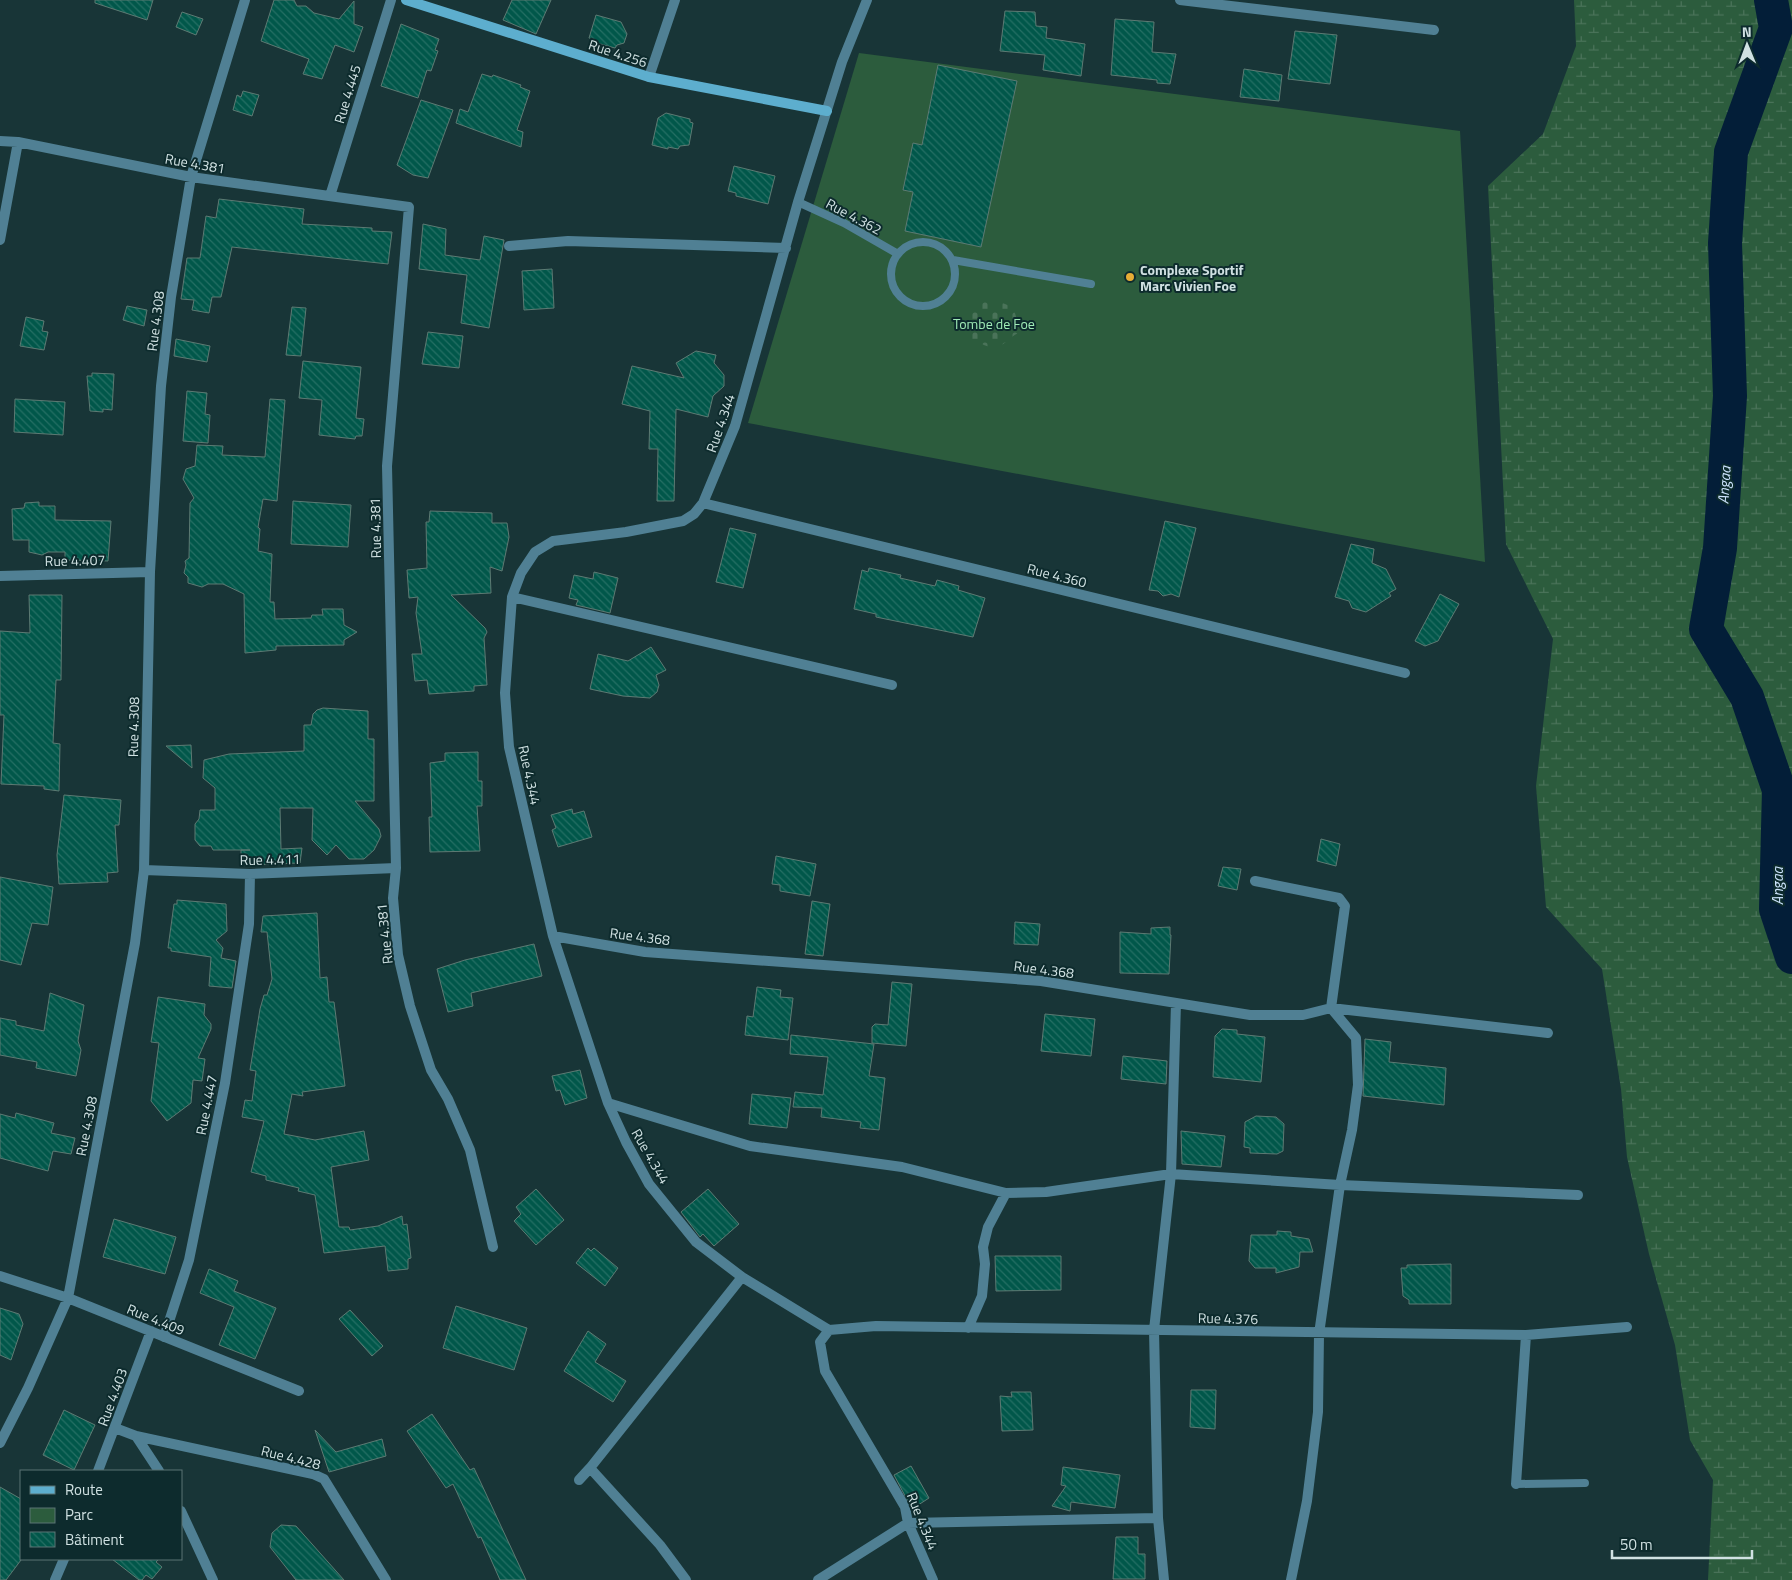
<svg xmlns="http://www.w3.org/2000/svg" width="1792" height="1580" font-family="'Titillium Web',sans-serif">
	<style>
		.green { fill: #2c5c3d }
		.wetland { fill: url(#wetland-marsh) }
		.cemetery { fill: url(#cemetery-stones) }
		.lines { fill: none; stroke-linecap: round; stroke-linejoin: round }
		.river { stroke: #031e38; stroke-width: 34 }
		.building { fill: url(#building-back-hatch); stroke: #5d7a73 }
		.lane { stroke: #508094; stroke-width: 8 }
		.street { stroke: #508094; stroke-width: 10 }
		.secondary { stroke: #5daece; stroke-width: 10 }
		.poi-dot { fill: #e6ad36; stroke: #0d2b2d; stroke-width: 2 }
		.labels { text-anchor: middle; dominant-baseline: central; stroke-width: 4; stroke-linejoin: round; paint-order: stroke }
		.street-label { font-size: 14px; fill: #d0e1e2; stroke: #0d2b2d }
		.poi-label { font-size: 14px; font-weight: bold; fill: #d0e1e2; stroke: #0d2b2d; text-anchor: start }
		.park-label { font-size: 14px; fill: #9febb6; stroke: #0d2b2d }
		.water-label { font-size: 15px; font-style: italic; fill: #cce3fc; stroke: #0d2b2d }
	</style>
	<defs>
		<pattern id="wetland-marsh" width="20" height="14" patternUnits="userSpaceOnUse" patternTransform="scale(1.25)"><rect width="20" height="14" fill="#2c5c3d"/><path d="M1 5h8M5 5V1M11 12h8M15 12V8" fill="none" stroke="#4a7359"/></pattern>
		<pattern id="cemetery-stones" width="16" height="16" patternUnits="userSpaceOnUse" patternTransform="scale(1.25)"><rect width="16" height="16" fill="#2c5c3d"/><path d="M2 7V4a2 2 0 0 1 4 0v3zM10 15v-3a2 2 0 0 1 4 0v3z" fill="#4a7359"/></pattern>
		<pattern id="building-back-hatch" width="6" height="6" patternUnits="userSpaceOnUse" patternTransform="scale(1.25)"><rect width="6" height="6" fill="#01574a"/><path d="M-1 5l2 2M0 0l6 6M5-1l2 2" fill="none" stroke="#256f64"/></pattern>
	</defs>
	<rect width="100%" height="100%" fill="#183537"/>
	<path class="green" d="M 859,53 L 1460,131 L 1485,562 L 748,423 Z"/>
	<path class="wetland" d="M 1574,0 L 1792,0 L 1792,1580 L 1708,1580 L 1713,1480 L 1690,1440 L 1675,1345 L 1649,1254 L 1627,1157 L 1621,1089 L 1602,969 L 1546,907 L 1536,786 L 1553,639 L 1506,544 L 1488,186 L 1543,134 L 1576,46 Z"/>
	<path class="cemetery" d="M 985,295 C 999,307 1017,298 1017,326 L 1023,331 C 1006,336 1003,356 980,343 L 972,344 C 973,328 964,311 984,302 Z"/>
	<g class="lines">
		<path class="river" d="M 1771,0 L 1776,28 L 1731,152 L 1725,243 L 1730,396 L 1720,548 L 1706,629 L 1747,697 L 1779,790 L 1776,909 L 1792,957"/>
	</g>
	<path class="building" d="M 95,0 L 153,0 L 147,20 L 95,3 Z
		M 274,0 L 294,0 L 297,6 L 306,6 L 314,13 L 339,19 L 354,1 L 354,24 L 363,27 L 354,52 L 335,45 L 322,79 L 303,74 L 309,59 L 261,41 Z
		M 512,0 L 551,0 L 536,34 L 503,20 Z
		M 1005,11 L 1035,12 L 1036,26 L 1047,27 L 1046,38 L 1085,44 L 1081,76 L 1043,70 L 1045,55 L 1000,51 Z
		M 182,12 L 203,19 L 196,35 L 176,27 Z
		M 596,15 L 621,22 L 627,34 L 624,43 L 617,45 L 615,48 L 593,42 L 594,39 L 589,38 Z
		M 1115,19 L 1154,22 L 1152,52 L 1176,54 L 1170,84 L 1157,83 L 1157,80 L 1111,75 Z
		M 401,24 L 439,39 L 435,50 L 438,51 L 431,71 L 427,70 L 418,98 L 381,86 Z
		M 1295,31 L 1337,35 L 1330,84 L 1288,79 Z
		M 938,65 L 1017,81 L 981,247 L 905,231 L 913,192 L 903,190 L 913,143 L 922,145 Z
		M 1244,69 L 1282,75 L 1279,101 L 1240,97 Z
		M 482,74 L 492,77 L 493,75 L 521,85 L 520,87 L 530,91 L 517,130 L 523,132 L 521,147 L 456,123 L 460,109 L 468,112 Z
		M 243,91 L 259,95 L 252,116 L 233,110 L 237,95 L 241,97 Z
		M 421,100 L 453,110 L 428,178 L 413,175 L 397,165 Z
		M 666,113 L 690,119 L 690,122 L 693,123 L 689,145 L 680,146 L 678,149 L 668,147 L 668,149 L 652,145 L 658,118 Z
		M 734,166 L 775,176 L 768,204 L 736,196 L 736,193 L 728,191 Z
		M 219,199 L 304,209 L 302,224 L 372,228 L 372,231 L 392,232 L 388,264 L 232,247 L 221,297 L 212,297 L 209,313 L 192,310 L 194,300 L 181,299 L 187,258 L 200,258 L 206,216 L 216,218 Z
		M 423,224 L 446,229 L 445,255 L 480,260 L 484,236 L 504,240 L 489,328 L 461,323 L 467,275 L 419,269 Z
		M 552,269 L 554,308 L 524,310 L 522,271 Z
		M 127,306 L 147,310 L 144,326 L 123,320 Z
		M 292,307 L 306,308 L 301,356 L 286,355 Z
		M 26,317 L 44,321 L 42,331 L 48,332 L 44,350 L 20,346 Z
		M 428,332 L 463,336 L 459,368 L 422,364 Z
		M 176,339 L 210,346 L 207,362 L 174,356 Z
		M 696,351 L 716,355 L 714,363 L 724,375 L 724,386 L 713,396 L 708,417 L 676,409 L 674,501 L 657,501 L 658,449 L 649,449 L 650,411 L 622,404 L 632,366 L 684,378 L 676,363 Z
		M 303,361 L 361,367 L 356,418 L 364,419 L 362,436 L 356,436 L 355,439 L 319,435 L 322,400 L 299,398 Z
		M 92,373 L 114,374 L 112,410 L 103,409 L 103,412 L 90,411 L 87,376 L 92,376 Z
		M 187,391 L 207,393 L 205,414 L 210,415 L 208,443 L 183,441 Z
		M 15,399 L 65,402 L 63,435 L 14,432 Z
		M 270,399 L 285,400 L 277,501 L 263,499 L 258,527 L 260,529 L 258,551 L 272,554 L 270,602 L 274,602 L 275,619 L 311,618 L 312,615 L 323,615 L 322,609 L 343,609 L 344,625 L 357,632 L 344,640 L 344,645 L 276,646 L 276,650 L 245,653 L 244,594 L 223,584 L 208,584 L 202,587 L 188,583 L 188,577 L 184,573 L 186,565 L 185,561 L 189,558 L 190,503 L 194,498 L 183,479 L 186,469 L 195,466 L 197,445 L 223,446 L 222,455 L 265,457 Z
		M 293,501 L 351,505 L 348,547 L 291,544 Z
		M 39,502 L 39,506 L 55,506 L 55,520 L 111,521 L 108,561 L 65,560 L 65,552 L 48,552 L 42,555 L 29,552 L 29,540 L 13,540 L 12,509 L 24,508 L 25,503 Z
		M 430,511 L 492,513 L 492,523 L 507,523 L 509,537 L 502,571 L 490,567 L 491,593 L 451,595 L 485,628 L 487,632 L 484,638 L 487,685 L 474,686 L 474,691 L 429,694 L 427,680 L 415,681 L 412,654 L 422,654 L 416,613 L 418,597 L 409,598 L 407,570 L 427,568 L 426,522 L 429,522 Z
		M 1165,521 L 1196,528 L 1179,597 L 1171,594 L 1163,596 L 1158,591 L 1149,590 Z
		M 730,528 L 756,534 L 743,588 L 716,582 Z
		M 1351,544 L 1374,549 L 1372,563 L 1386,569 L 1396,589 L 1389,593 L 1391,596 L 1366,612 L 1352,608 L 1349,601 L 1335,597 Z
		M 869,568 L 901,575 L 900,578 L 935,586 L 937,580 L 959,586 L 958,590 L 985,598 L 973,637 L 876,617 L 876,614 L 854,609 L 862,570 L 868,572 Z
		M 594,572 L 618,578 L 610,613 L 576,605 L 578,600 L 569,598 L 574,575 L 593,579 Z
		M 1440,594 L 1459,604 L 1438,641 L 1425,646 L 1415,641 Z
		M 29,595 L 62,595 L 61,680 L 56,680 L 53,743 L 60,744 L 59,791 L 44,789 L 44,786 L 1,784 L 4,715 L 0,715 L 0,631 L 30,633 Z
		M 651,647 L 666,670 L 656,675 L 659,685 L 657,692 L 650,698 L 623,696 L 590,689 L 598,654 L 628,661 Z
		M 323,708 L 368,711 L 368,739 L 374,739 L 374,801 L 355,801 L 379,829 L 381,836 L 374,850 L 364,859 L 349,859 L 336,845 L 327,855 L 312,840 L 313,808 L 280,808 L 281,849 L 302,848 L 300,863 L 249,865 L 249,863 L 241,863 L 241,850 L 250,850 L 213,850 L 211,846 L 200,846 L 195,840 L 195,824 L 199,819 L 200,810 L 215,810 L 215,788 L 203,778 L 204,760 L 229,754 L 304,751 L 304,725 L 311,725 L 313,714 L 317,710 Z
		M 191,745 L 192,768 L 166,746 Z
		M 478,752 L 478,781 L 482,781 L 482,806 L 477,806 L 480,851 L 430,852 L 429,817 L 432,817 L 430,763 L 445,761 L 445,753 Z
		M 64,795 L 121,800 L 119,825 L 115,825 L 118,872 L 107,873 L 108,882 L 59,884 L 57,855 Z
		M 572,809 L 573,814 L 584,811 L 592,837 L 558,847 L 552,830 L 556,828 L 551,815 Z
		M 1321,839 L 1340,844 L 1336,866 L 1317,861 Z
		M 776,856 L 816,864 L 810,896 L 780,891 L 780,885 L 772,884 Z
		M 1223,867 L 1241,869 L 1237,890 L 1218,886 Z
		M 0,877 L 53,887 L 48,925 L 32,923 L 21,965 L 0,960 Z
		M 177,900 L 226,904 L 227,931 L 216,940 L 223,948 L 221,958 L 236,961 L 232,988 L 209,986 L 211,957 L 171,951 L 171,948 L 168,948 L 174,904 L 177,904 Z
		M 812,901 L 830,904 L 823,956 L 805,954 Z
		M 317,913 L 320,978 L 327,977 L 329,1002 L 334,1002 L 345,1086 L 302,1092 L 303,1096 L 292,1094 L 284,1134 L 315,1140 L 364,1131 L 369,1160 L 331,1167 L 339,1227 L 349,1227 L 350,1230 L 378,1226 L 402,1216 L 403,1225 L 407,1224 L 411,1258 L 408,1259 L 408,1269 L 388,1271 L 385,1246 L 324,1253 L 315,1195 L 298,1191 L 299,1188 L 266,1180 L 266,1176 L 251,1172 L 264,1121 L 242,1117 L 245,1100 L 252,1101 L 256,1071 L 250,1070 L 260,1009 L 264,995 L 267,995 L 272,979 L 267,932 L 261,932 L 263,916 Z
		M 1015,922 L 1040,924 L 1038,945 L 1014,944 Z
		M 1170,927 L 1170,935 L 1171,935 L 1169,974 L 1120,973 L 1120,932 L 1151,934 L 1151,928 Z
		M 534,944 L 542,976 L 471,993 L 473,1006 L 448,1012 L 437,969 L 465,960 Z
		M 892,982 L 912,984 L 906,1046 L 872,1043 L 872,1027 L 875,1024 L 888,1025 Z
		M 757,987 L 781,990 L 780,997 L 793,998 L 788,1040 L 745,1035 L 747,1016 L 753,1017 Z
		M 50,993 L 84,1005 L 78,1041 L 81,1050 L 76,1076 L 36,1068 L 37,1062 L 0,1055 L 0,1018 L 16,1021 L 16,1025 L 44,1031 Z
		M 158,997 L 205,1004 L 204,1015 L 211,1024 L 211,1029 L 198,1058 L 205,1059 L 202,1081 L 193,1080 L 191,1103 L 167,1121 L 151,1101 L 159,1043 L 151,1042 Z
		M 1045,1014 L 1095,1019 L 1091,1056 L 1041,1051 Z
		M 1222,1029 L 1237,1030 L 1237,1034 L 1265,1037 L 1261,1082 L 1213,1077 L 1215,1036 Z
		M 791,1035 L 874,1044 L 869,1076 L 885,1078 L 879,1130 L 860,1128 L 861,1122 L 821,1117 L 822,1108 L 793,1107 L 795,1092 L 823,1095 L 828,1057 L 790,1054 Z
		M 1365,1039 L 1391,1042 L 1389,1062 L 1446,1068 L 1444,1105 L 1363,1096 Z
		M 1123,1056 L 1167,1061 L 1166,1084 L 1121,1079 Z
		M 580,1070 L 587,1098 L 565,1105 L 560,1090 L 556,1091 L 552,1076 Z
		M 752,1094 L 791,1098 L 787,1128 L 749,1124 Z
		M 16,1113 L 54,1123 L 51,1133 L 75,1138 L 71,1154 L 53,1151 L 48,1171 L 0,1158 L 0,1114 L 15,1118 Z
		M 1256,1116 L 1276,1117 L 1284,1124 L 1283,1151 L 1277,1154 L 1250,1153 L 1250,1148 L 1244,1147 L 1245,1122 Z
		M 1181,1131 L 1225,1136 L 1221,1167 L 1182,1164 Z
		M 536,1189 L 564,1220 L 536,1245 L 514,1221 L 521,1214 L 516,1207 Z
		M 708,1189 L 739,1224 L 714,1246 L 703,1234 L 700,1237 L 681,1212 Z
		M 114,1219 L 176,1237 L 165,1274 L 103,1257 Z
		M 1277,1231 L 1291,1232 L 1291,1236 L 1309,1239 L 1313,1252 L 1300,1252 L 1299,1267 L 1276,1273 L 1276,1268 L 1255,1268 L 1249,1261 L 1251,1235 L 1277,1235 Z
		M 588,1248 L 591,1251 L 594,1248 L 618,1268 L 605,1286 L 576,1263 Z
		M 995,1256 L 1061,1256 L 1061,1290 L 996,1291 Z
		M 1451,1264 L 1451,1304 L 1409,1304 L 1409,1300 L 1403,1296 L 1401,1268 L 1407,1268 L 1407,1265 Z
		M 209,1269 L 238,1281 L 234,1291 L 276,1308 L 255,1359 L 219,1345 L 234,1307 L 200,1293 Z
		M 456,1306 L 527,1328 L 514,1370 L 443,1348 Z
		M 0,1308 L 19,1314 L 23,1324 L 11,1360 L 0,1355 Z
		M 350,1310 L 383,1346 L 372,1356 L 339,1319 Z
		M 588,1331 L 606,1344 L 595,1362 L 626,1381 L 613,1402 L 564,1371 Z
		M 1191,1390 L 1216,1390 L 1215,1429 L 1190,1427 Z
		M 1011,1392 L 1031,1392 L 1033,1430 L 1002,1431 L 1000,1396 L 1012,1397 Z
		M 64,1410 L 95,1425 L 74,1470 L 43,1455 Z
		M 432,1414 L 470,1470 L 474,1468 L 526,1580 L 500,1580 L 481,1537 L 478,1538 L 453,1484 L 446,1488 L 407,1431 Z
		M 315,1430 L 336,1452 L 382,1439 L 386,1456 L 329,1472 Z
		M 911,1466 L 929,1498 L 912,1509 L 894,1475 Z
		M 1063,1467 L 1120,1475 L 1115,1508 L 1071,1502 L 1070,1511 L 1052,1506 L 1066,1486 L 1061,1485 Z
		M 0,1487 L 21,1499 L 21,1560 L 6,1580 L 0,1580 Z
		M 281,1525 L 296,1526 L 344,1580 L 296,1580 L 270,1547 L 272,1533 Z
		M 1116,1537 L 1138,1537 L 1138,1554 L 1145,1554 L 1145,1579 L 1113,1579 Z
		M 112,1559 L 159,1559 L 156,1562 L 162,1567 L 152,1579 L 146,1575 L 142,1580 L 139,1580 Z"/>
	<g class="lines">
		<path class="lane" d="M 798,202 L 844,223 L 898,254
			M891 274a32 32 0 1 1 64 0a32 32 0 1 1-64 0Z
			M 953,260 L 1091,284
			M 1516,1484 L 1585,1483"/>
		<path class="street" d="M 867,0 L 842,62 L 798,202 L 735,426 L 703,503 L 694,514 L 683,521 L 626,532 L 553,541 L 535,552 L 521,573 L 512,597 L 505,693 L 509,747 L 553,936 L 608,1103 L 626,1142 L 649,1184 L 696,1242 L 742,1277 L 829,1330 L 820,1342 L 825,1371 L 905,1507 L 908,1523 L 933,1580
			M 1180,0 L 1434,30
			M 649,77 L 675,0
			M 0,141 L 18,142 L 191,177 L 409,207 L 387,466 L 396,868 L 393,898 L 398,955 L 410,1006 L 431,1070 L 448,1099 L 470,1150 L 493,1247
			M 330,196 L 391,0
			M 0,240 L 18,142
			M 509,246 L 568,241 L 786,248
			M 703,503 L 1405,673
			M 0,576 L 150,572
			M 512,597 L 892,685
			M 144,870 L 250,874 L 396,868
			M 553,936 L 645,952 L 1041,981 L 1250,1015 L 1303,1015 L 1331,1008 L 1345,906 L 1339,898 L 1255,881
			M 1331,1008 L 1548,1033
			M 608,1103 L 750,1146 L 902,1167 L 1006,1193 L 1046,1192 L 1171,1174 L 1340,1185 L 1578,1195
			M 0,1276 L 68,1298 L 299,1391
			M 968,1328 L 982,1296 L 985,1264 L 983,1247 L 988,1227 L 1006,1193
			M 829,1330 L 876,1326 L 1526,1335 L 1627,1327
			M 164,1337 L 189,1260 L 225,1083 L 249,924 L 250,874
			M 115,1428 L 136,1436 L 313,1474 L 324,1479 L 386,1580
			M 136,1436 L 159,1471
			M 0,1443 L 28,1388 L 68,1298 L 135,943 L 144,870 L 150,572 L 161,386 L 171,297 L 191,177 L 245,0
			M 590,1468 L 660,1545 L 686,1580
			M 98,1471 L 151,1331
			M 579,1480 L 590,1468 L 742,1277
			M 1516,1484 L 1526,1335
			M 181,1511 L 213,1580
			M 55,1580 L 64,1559
			M 818,1580 L 908,1523 L 1158,1518
			M 1164,1580 L 1158,1518 L 1154,1330 L 1171,1174 L 1176,1003
			M 1291,1580 L 1307,1501 L 1318,1412 L 1319,1334 L 1340,1185 L 1352,1130 L 1358,1085 L 1356,1038 L 1331,1008"/>
		<path class="secondary" d="M 406,0 L 649,77 L 827,111"/>
	</g>
	<circle class="poi-dot" cx="1130" cy="277" r="5"/>
	<g class="labels">
		<g class="street-label">
			<text transform="translate(618 53) rotate(18)">Rue 4.256</text>
			<text transform="translate(347 94) rotate(-73)">Rue 4.445</text>
			<text transform="translate(195 163) rotate(10)">Rue 4.381</text>
			<text transform="translate(854 216) rotate(28)">Rue 4.362</text>
			<text transform="translate(155 321) rotate(-83)">Rue 4.308</text>
			<text transform="translate(720 423) rotate(-71)">Rue 4.344</text>
			<text transform="translate(375 528) rotate(-91)">Rue 4.381</text>
			<text transform="translate(75 560) rotate(-1)">Rue 4.407</text>
			<text transform="translate(1057 575) rotate(14)">Rue 4.360</text>
			<text transform="translate(133 727) rotate(-89)">Rue 4.308</text>
			<text transform="translate(530 775) rotate(78)">Rue 4.344</text>
			<text transform="translate(270 859) rotate(-1)">Rue 4.411</text>
			<text transform="translate(384 934) rotate(-96)">Rue 4.381</text>
			<text transform="translate(640 936) rotate(7)">Rue 4.368</text>
			<text transform="translate(1044 969) rotate(7)">Rue 4.368</text>
			<text transform="translate(206 1105) rotate(-79)">Rue 4.447</text>
			<text transform="translate(86 1126) rotate(-79)">Rue 4.308</text>
			<text transform="translate(651 1156) rotate(60)">Rue 4.344</text>
			<text transform="translate(1228 1318) rotate(1)">Rue 4.376</text>
			<text transform="translate(156 1319) rotate(22)">Rue 4.409</text>
			<text transform="translate(112 1397) rotate(-70)">Rue 4.403</text>
			<text transform="translate(291 1457) rotate(14)">Rue 4.428</text>
			<text transform="translate(923 1521) rotate(68)">Rue 4.344</text>
		</g>
		<g class="poi-label">
			<text x="1140" y="269">Complexe Sportif<tspan x="1140" dy="16">Marc Vivien Foe</tspan></text>
		</g>
		<g class="park-label">
			<text x="994" y="323">Tombe de Foe</text>
		</g>
		<g class="water-label">
			<text transform="translate(1724 485) rotate(-86)">Angaa</text>
			<text transform="translate(1777 886) rotate(-90)">Angaa</text>
		</g>
	</g>
	<rect x="20" y="1470" width="162" height="90" fill="#0d2b2d" stroke="#5b7475"/>
	<rect x="30" y="1486" width="25" height="8" fill="#5daece" stroke="#5b7475"/>
	<text x="65" y="1495" font-size="15" fill="#d0e1e2">Route</text>
	<rect x="30" y="1508" width="25" height="15" fill="#2c5c3d" stroke="#5b7475"/>
	<text x="65" y="1520" font-size="15" fill="#d0e1e2">Parc</text>
	<rect x="30" y="1532" width="25" height="15" fill="url(#building-back-hatch)" stroke="#5b7475"/>
	<text x="65" y="1545" font-size="15" fill="#d0e1e2">Bâtiment</text>
	<g transform="translate(1747 45) rotate(359)" stroke="#0d2b2d" stroke-width="4" paint-order="stroke">
	<path d="M0-4L9 19L0 12L-9 19Z" fill="#d0e1e2"/>
	<text y="-8" font-size="14" font-weight="bold" text-anchor="middle" fill="#d0e1e2">N</text>
	</g>
	<path d="M1612 1550v8h140v-8" fill="none" stroke="#d0e1e2" stroke-width="2.5"/>
	<text x="1620" y="1550" font-size="15" fill="#d0e1e2" stroke="#0d2b2d" stroke-width="4" paint-order="stroke">50 m</text>
</svg>
